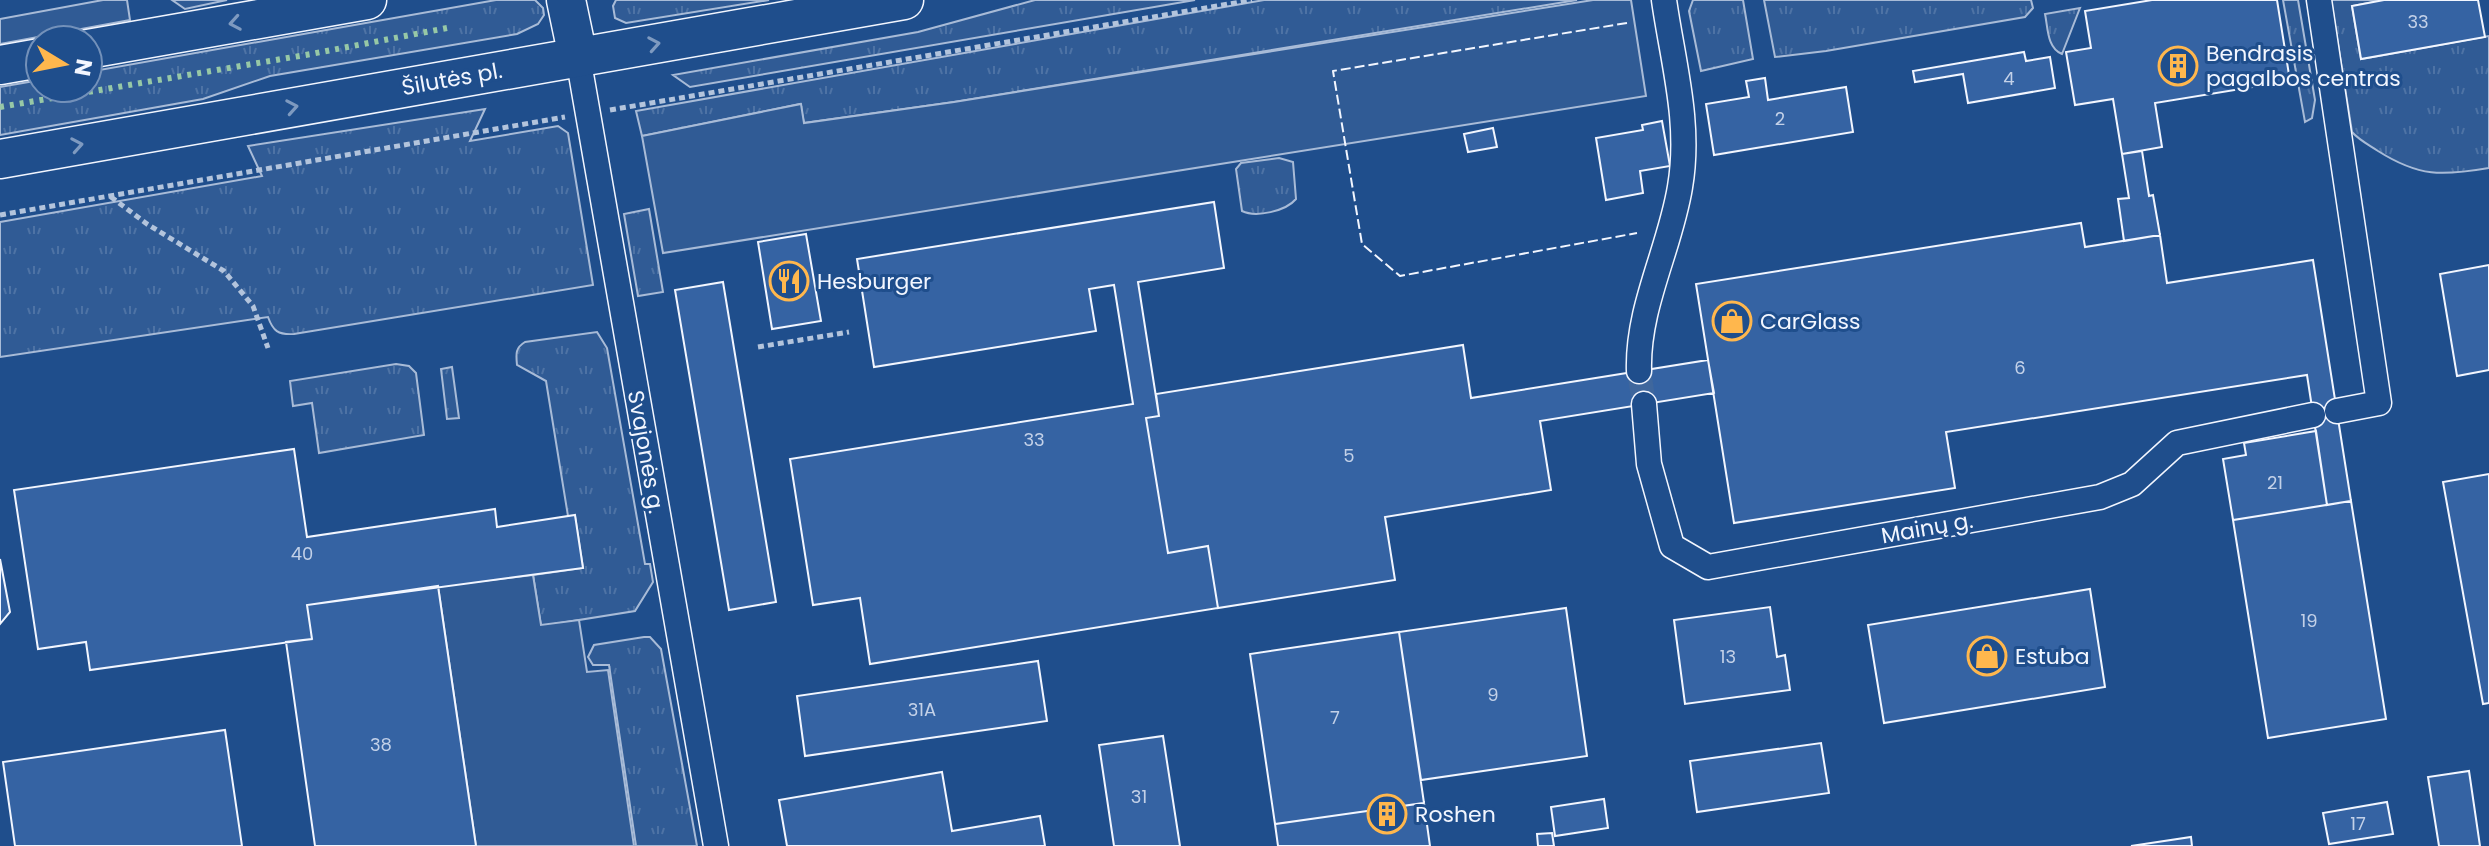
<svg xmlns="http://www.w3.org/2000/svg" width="2489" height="846" font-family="Poppins,sans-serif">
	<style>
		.grass { fill: url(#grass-tufts); stroke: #a8bbd7; stroke-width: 2 }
		.pitch { fill: #305b95; stroke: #a8bbd7; stroke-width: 2 }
		.building { fill: #3563a3; stroke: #f2f6ff; stroke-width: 2 }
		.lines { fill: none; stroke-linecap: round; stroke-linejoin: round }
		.street-tunnel { stroke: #3f679d; stroke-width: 24; stroke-dasharray: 24 12; stroke-linecap: butt }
		.street-casing { stroke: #f2f6ff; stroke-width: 27 }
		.primary-casing { stroke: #f2f6ff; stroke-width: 41 }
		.path { stroke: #b3c4dc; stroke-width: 5; stroke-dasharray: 6 4; stroke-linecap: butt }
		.street { stroke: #1f4e8c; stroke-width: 24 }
		.primary { stroke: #1f4e8c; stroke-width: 38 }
		.hedge { stroke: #97c8a6; stroke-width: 6; stroke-dasharray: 4 6; stroke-linecap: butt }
		.fence { stroke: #f2f6ff; stroke-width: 2; stroke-dasharray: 10 4; stroke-linecap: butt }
		.oneway { stroke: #7e9ac0 }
		.labels { text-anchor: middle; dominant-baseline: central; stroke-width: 6; stroke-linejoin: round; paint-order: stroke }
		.number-label { font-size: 18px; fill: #c3d1e8 }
		.poi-label { font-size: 22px; fill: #f2f6ff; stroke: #1f4e8c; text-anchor: start }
		.street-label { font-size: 22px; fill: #f2f6ff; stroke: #1f4e8c }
	</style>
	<defs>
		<pattern id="grass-tufts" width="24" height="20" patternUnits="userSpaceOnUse" patternTransform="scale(2)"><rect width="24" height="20" fill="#305b95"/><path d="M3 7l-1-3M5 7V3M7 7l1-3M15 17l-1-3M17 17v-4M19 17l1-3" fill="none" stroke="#4e73a5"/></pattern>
	</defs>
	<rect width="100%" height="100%" fill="#1f4e8c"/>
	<path class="grass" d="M 172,0 L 227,0 L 185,9 Z
		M 496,0 L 535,0 L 543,8 L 544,15 L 538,24 L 517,34 L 270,76 L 203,99 L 0,135 L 0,87 L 40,80 L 40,88 L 88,88 L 88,72 Z
		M 616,0 L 769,0 L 626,23 L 615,18 L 613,6 Z
		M 1035,0 L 1195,0 L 690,87 L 673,75 L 918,32 Z
		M 1264,0 L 1577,0 L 954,102 L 804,123 L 800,104 L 642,136 L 636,111 Z
		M 1693,0 L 1743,0 L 1753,59 L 1701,71 L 1689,11 Z
		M 1764,0 L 2031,0 L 2033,8 L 2025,17 L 1826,51 L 1775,57 Z
		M 2283,0 L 2298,0 L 2315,100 L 2312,118 L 2305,122 Z
		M 2331,0 L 2384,0 L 2352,6 L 2361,59 L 2489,36 L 2489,168 C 2442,176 2419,177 2378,151 C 2369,145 2359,140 2352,132 Z
		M 2080,8 L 2062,54 C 2047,48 2048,28 2045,14 Z
		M 485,109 L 470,141 L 558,126 L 568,133 L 593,285 L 294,334 C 278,335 273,331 268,317 L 0,357 L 0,222 L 262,176 L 248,146 Z
		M 1279,158 L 1293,162 L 1296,199 C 1286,211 1256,218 1242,211 L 1236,169 L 1241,163 Z
		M 649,209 L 663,292 L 638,296 L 624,214 Z
		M 597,332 L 607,348 L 645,564 L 650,564 L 653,582 L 635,611 L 541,626 L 533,575 L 583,568 L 575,516 L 568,516 L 546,381 L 517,365 C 516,354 515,348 525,342 Z
		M 396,364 L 409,366 L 416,373 L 424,435 L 319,453 L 312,403 L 293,406 L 290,381 Z
		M 452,367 L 459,418 L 447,419 L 441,369 Z
		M 644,637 L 650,637 L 661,649 L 697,846 L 636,846 L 609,665 L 593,665 L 588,657 L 594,645 Z"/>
	<path class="pitch" d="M 103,0 L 127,0 L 130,20 L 0,44 L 0,19 Z
		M 1593,0 L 1631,0 L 1646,96 L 663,253 L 642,136 L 801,104 L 804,123 L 954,102 Z
		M 533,575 L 541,625 L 579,620 L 587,672 L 608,670 L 634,846 L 476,846 L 438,586 Z"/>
	<path class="building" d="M 2152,0 L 2277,0 L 2290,81 L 2155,103 L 2162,147 L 2122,154 L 2113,99 L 2075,105 L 2066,52 L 2091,48 L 2085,11 Z
		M 2384,0 L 2478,0 L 2485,37 L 2361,59 L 2352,6 Z
		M 2024,52 L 2026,61 L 2050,57 L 2055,88 L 1968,103 L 1963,74 L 1915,82 L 1913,71 Z
		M 1765,78 L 1768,100 L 1846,87 L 1853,132 L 1714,155 L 1706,104 L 1749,97 L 1746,81 Z
		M 1662,121 L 1670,166 L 1640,171 L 1643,193 L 1606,200 L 1596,138 L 1643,130 L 1642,125 Z
		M 1493,128 L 1497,147 L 1468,152 L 1464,134 Z
		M 2142,151 L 2149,196 L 2153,195 L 2160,235 L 2124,241 L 2118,199 L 2129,198 L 2122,154 Z
		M 1214,202 L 1224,268 L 1138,282 L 1159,416 L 1146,418 L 1168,553 L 1208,546 L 1218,608 L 870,664 L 860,598 L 813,605 L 790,459 L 1133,404 L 1114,285 L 1089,289 L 1096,331 L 874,367 L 857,259 Z
		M 2081,223 L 2085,247 L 2160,235 L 2167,283 L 2313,260 L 2351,501 L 2327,505 L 2307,375 L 1946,432 L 1955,488 L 1734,523 L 1696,284 Z
		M 806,234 L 821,321 L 772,329 L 758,242 Z
		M 2489,265 L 2489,370 L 2457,376 L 2440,274 Z
		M 723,282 L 776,602 L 729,610 L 675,290 Z
		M 1463,345 L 1471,398 L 1708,360 L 1714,393 L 1540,421 L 1551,490 L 1385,517 L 1395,580 L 1218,608 L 1208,546 L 1168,553 L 1146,418 L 1159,416 L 1156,394 Z
		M 2316,431 L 2327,505 L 2233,520 L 2223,459 L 2246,455 L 2244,443 Z
		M 294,449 L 307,537 L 495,509 L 497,527 L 575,515 L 583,568 L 307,605 L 312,639 L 90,670 L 86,642 L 38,649 L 14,490 Z
		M 2489,474 L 2489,703 L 2483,704 L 2443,482 Z
		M 2351,501 L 2386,719 L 2268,738 L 2233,520 Z
		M 0,559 L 10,612 L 0,624 Z
		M 438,586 L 476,846 L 315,846 L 286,642 L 312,639 L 307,605 Z
		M 2090,589 L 2105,687 L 1884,723 L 1868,625 Z
		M 1770,607 L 1777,657 L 1785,655 L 1790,690 L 1685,704 L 1674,620 Z
		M 1566,608 L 1587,756 L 1421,780 L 1399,632 Z
		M 1399,632 L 1424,803 L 1275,824 L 1250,654 Z
		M 1038,661 L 1047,721 L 805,756 L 797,696 Z
		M 225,730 L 242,846 L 15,846 L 3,762 Z
		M 1163,736 L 1180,846 L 1114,846 L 1099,745 Z
		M 1821,743 L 1829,793 L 1697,812 L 1690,761 Z
		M 2469,771 L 2480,846 L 2439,846 L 2428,777 Z
		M 942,772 L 952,831 L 1040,816 L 1045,846 L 787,846 L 779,800 Z
		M 1604,799 L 1608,828 L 1555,836 L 1551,807 Z
		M 2387,802 L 2393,834 L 2329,844 L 2323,813 Z
		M 1424,803 L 1430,846 L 1278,846 L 1275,824 Z
		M 1552,833 L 1554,846 L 1538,846 L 1537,834 Z
		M 2191,837 L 2192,846 L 2131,846 Z"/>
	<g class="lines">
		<path class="street-tunnel" d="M 1639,371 L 1644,404"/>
		<defs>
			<path id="street" d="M 2319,0 L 2379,403 L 2337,411
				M 578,57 L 716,846
				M 1639,371 C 1637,307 1670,249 1680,187 C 1691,123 1673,63 1664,0
				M 1644,404 L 1649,464 L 1672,546 L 1708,567 L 2100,497 L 2132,484 L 2177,443 L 2313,415"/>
			<path id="primary" d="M 566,0 L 578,57
				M 88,49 L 367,0
				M 0,65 L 40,58
				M 0,159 L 904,0"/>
		</defs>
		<use href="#street" class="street-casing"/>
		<use href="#primary" class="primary-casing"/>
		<path class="path" d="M 610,110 L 1252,0
			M 111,197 L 147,224 L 224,271 L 253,306 L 268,348
			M 0,215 L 565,117
			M 758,347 L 849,332"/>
		<use href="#street" class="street"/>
		<use href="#primary" class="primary"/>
		<path class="hedge" d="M 0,107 L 311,54 L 447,28"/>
		<path class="fence" d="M 1627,23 L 1333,71 L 1362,244 L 1400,276 L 1637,233"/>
	</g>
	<defs><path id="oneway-chevron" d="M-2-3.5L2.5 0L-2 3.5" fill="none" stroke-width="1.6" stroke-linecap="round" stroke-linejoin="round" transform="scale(2)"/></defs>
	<g class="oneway">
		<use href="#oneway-chevron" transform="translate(235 23) rotate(170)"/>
		<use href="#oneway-chevron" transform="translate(654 44) rotate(-10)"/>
		<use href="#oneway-chevron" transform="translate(292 107) rotate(-10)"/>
		<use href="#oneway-chevron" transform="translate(77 145) rotate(-10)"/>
	</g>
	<defs>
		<symbol id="building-ring" viewBox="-11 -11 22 22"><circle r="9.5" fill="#1f4e8c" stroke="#ffb74d" stroke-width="1.5"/><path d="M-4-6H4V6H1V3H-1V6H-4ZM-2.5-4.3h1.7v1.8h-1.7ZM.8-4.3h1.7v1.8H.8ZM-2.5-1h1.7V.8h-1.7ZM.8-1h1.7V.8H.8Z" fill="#ffb74d"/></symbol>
		<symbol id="restaurant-ring" viewBox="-11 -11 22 22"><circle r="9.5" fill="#1f4e8c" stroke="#ffb74d" stroke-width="1.5"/><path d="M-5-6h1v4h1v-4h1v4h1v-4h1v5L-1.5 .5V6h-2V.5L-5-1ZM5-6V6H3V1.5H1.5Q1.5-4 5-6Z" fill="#ffb74d"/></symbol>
		<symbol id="shop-ring" viewBox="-11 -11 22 22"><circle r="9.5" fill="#1f4e8c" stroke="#ffb74d" stroke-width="1.5"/><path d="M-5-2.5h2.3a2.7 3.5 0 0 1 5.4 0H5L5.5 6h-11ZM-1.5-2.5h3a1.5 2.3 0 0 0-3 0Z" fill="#ffb74d"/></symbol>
	</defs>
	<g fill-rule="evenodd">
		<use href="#building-ring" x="2156" y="44" width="44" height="44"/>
		<use href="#restaurant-ring" x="767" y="259" width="44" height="44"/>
		<use href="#shop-ring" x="1710" y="299" width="44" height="44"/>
		<use href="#shop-ring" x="1965" y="634" width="44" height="44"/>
		<use href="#building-ring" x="1365" y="792" width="44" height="44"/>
	</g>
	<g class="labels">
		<g class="number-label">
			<text x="2418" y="21">33</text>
			<text x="2009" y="78">4</text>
			<text x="1780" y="118">2</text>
			<text x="2020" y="367">6</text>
			<text x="1034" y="439">33</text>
			<text x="1349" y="455">5</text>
			<text x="2275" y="482">21</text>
			<text x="302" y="553">40</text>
			<text x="2309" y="620">19</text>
			<text x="1728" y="656">13</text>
			<text x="1493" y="694">9</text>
			<text x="922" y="709">31A</text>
			<text x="1335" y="717">7</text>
			<text x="381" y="744">38</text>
			<text x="1139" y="796">31</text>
			<text x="2358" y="823">17</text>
		</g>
		<g class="poi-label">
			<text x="2206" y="53">Bendrasis<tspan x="2206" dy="25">pagalbos centras</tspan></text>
			<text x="817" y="281">Hesburger</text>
			<text x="1760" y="321">CarGlass</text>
			<text x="2015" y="656">Estuba</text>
			<text x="1415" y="814">Roshen</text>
		</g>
		<g class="street-label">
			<text transform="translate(452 79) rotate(-10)">Šilutės pl.</text>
			<text transform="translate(646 452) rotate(80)">Svajonės g.</text>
			<text transform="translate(1927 528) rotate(-10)">Mainų g.</text>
		</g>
	</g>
	<g transform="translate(64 64) rotate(100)"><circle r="38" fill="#1f4e8c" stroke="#7391ba" stroke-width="2"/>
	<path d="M0-6L14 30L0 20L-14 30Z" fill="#ffb74d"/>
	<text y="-12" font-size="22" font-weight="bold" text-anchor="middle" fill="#f2f6ff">N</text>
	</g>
</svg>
